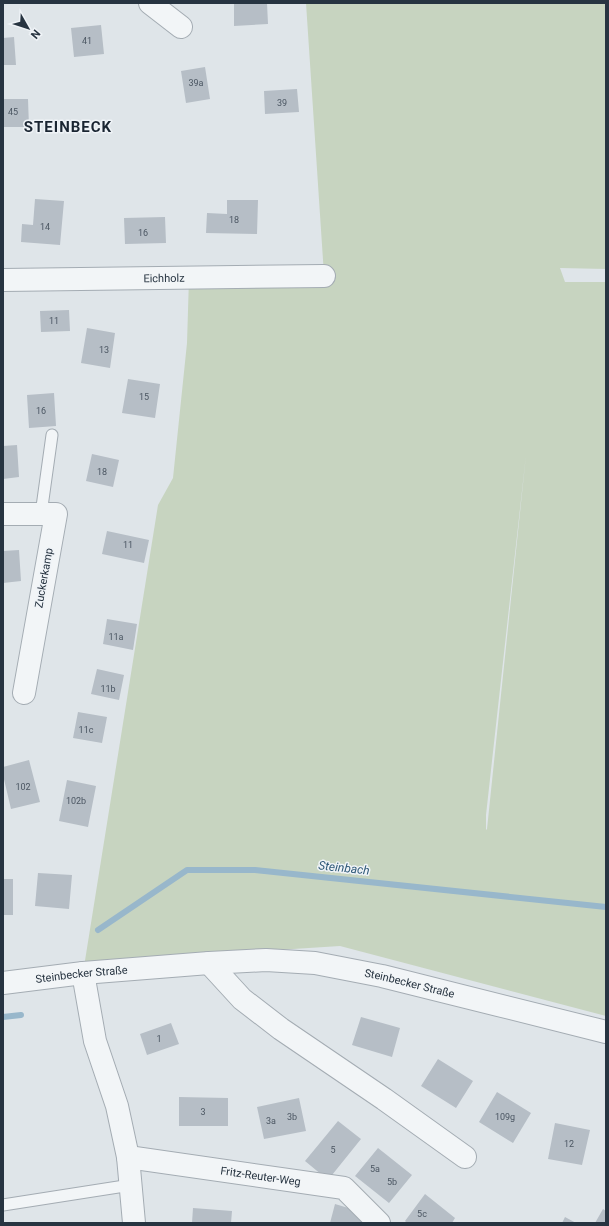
<svg xmlns="http://www.w3.org/2000/svg" width="609" height="1226" font-family="Roboto,sans-serif">
	<style>
		.green { fill: #c7d4c0; fill-rule: evenodd }
		.lines { fill: none; stroke-linecap: round; stroke-linejoin: round }
		.stream { stroke: #98b7cb; stroke-width: 6 }
		.building { fill: #b6bec6 }
		.service-casing { stroke: #a4acb3; stroke-width: 13 }
		.minor-casing { stroke: #a4acb3; stroke-width: 24 }
		.tertiary-casing { stroke: #a4acb3; stroke-width: 24 }
		.service { stroke: #f2f5f7; stroke-width: 11 }
		.minor { stroke: #f2f5f7; stroke-width: 22 }
		.tertiary { stroke: #f2f5f7; stroke-width: 22 }
		.labels { text-anchor: middle; dominant-baseline: central; stroke-width: 3; stroke-linejoin: round; paint-order: stroke }
		.number-label { font-size: 9px; fill: #4b5662 }
		.street-label { font-size: 11px; fill: #273441; stroke: #eff3f7 }
		.water-label { font-size: 12px; font-style: italic; fill: #2f5978; stroke: #eff3f7 }
		.district-label { font-size: 15px; font-weight: bold; letter-spacing: 1px; fill: #1a2532; stroke: #eff3f7 }
	</style>
	<rect width="100%" height="100%" fill="#dfe5e9"/>
	<path class="green" d="M 306,3 L 606,3 L 606,269 L 560,268 L 565,282 L 606,282 L 606,1016 L 340,946 L 92,962 L 83,973 L 158,505 L 173,478 L 187,343 L 189,278 L 324,275 ZM 526,455 L 487,829 L 486,830 L 486,815 Z"/>
	<g class="lines">
		<path class="stream" d="M 98,930 L 187,870 L 255,870 L 606,907
			M 3,1017 L 21,1015"/>
	</g>
	<path class="building" d="M 234,3 L 267,3 L 268,24 L 234,26 Z
		M 101,25 L 104,54 L 74,57 L 71,28 Z
		M 14,37 L 16,65 L 3,65 L 3,38 Z
		M 205,67 L 210,99 L 186,103 L 181,71 Z
		M 297,89 L 299,112 L 265,114 L 264,91 Z
		M 3,99 L 28,99 L 29,127 L 3,127 Z
		M 35,199 L 64,201 L 60,245 L 21,242 L 22,224 L 33,225 Z
		M 227,200 L 258,200 L 257,234 L 206,233 L 207,213 L 227,214 Z
		M 165,217 L 166,243 L 125,244 L 124,218 Z
		M 69,310 L 70,331 L 41,332 L 40,311 Z
		M 87,328 L 115,333 L 110,368 L 81,363 Z
		M 128,379 L 160,384 L 155,418 L 122,413 Z
		M 54,393 L 56,426 L 29,428 L 27,395 Z
		M 17,445 L 19,477 L 3,479 L 3,446 Z
		M 92,454 L 119,460 L 113,487 L 86,481 Z
		M 107,531 L 149,540 L 144,563 L 102,554 Z
		M 19,550 L 21,581 L 3,583 L 3,551 Z
		M 107,619 L 137,624 L 133,650 L 103,644 Z
		M 97,669 L 124,675 L 119,700 L 91,694 Z
		M 78,712 L 107,717 L 102,743 L 73,738 Z
		M 29,760 L 40,802 L 11,809 L 3,775 L 3,767 Z
		M 67,780 L 96,786 L 88,827 L 59,821 Z
		M 38,873 L 72,875 L 69,909 L 35,906 Z
		M 3,879 L 13,879 L 13,915 L 3,915 Z
		M 361,1017 L 400,1028 L 392,1057 L 352,1045 Z
		M 171,1023 L 179,1044 L 147,1055 L 140,1034 Z
		M 438,1059 L 473,1081 L 456,1108 L 421,1086 Z
		M 497,1092 L 531,1113 L 513,1143 L 479,1122 Z
		M 179,1097 L 228,1098 L 228,1126 L 179,1126 Z
		M 299,1098 L 306,1131 L 264,1139 L 257,1107 Z
		M 338,1121 L 361,1139 L 328,1180 L 305,1161 Z
		M 555,1123 L 590,1130 L 582,1165 L 548,1159 Z
		M 378,1148 L 412,1175 L 389,1203 L 355,1176 Z
		M 425,1194 L 455,1218 L 452,1223 L 407,1223 L 405,1221 Z
		M 335,1204 L 365,1213 L 362,1223 L 330,1223 Z
		M 193,1208 L 232,1211 L 231,1223 L 192,1223 Z
		M 603,1209 L 606,1211 L 606,1223 L 595,1223 Z
		M 565,1217 L 576,1223 L 562,1223 Z"/>
	<g class="lines">
		<defs>
			<path id="service" d="M 41,514 L 52,435
				M 3,1205 L 131,1185"/>
			<g id="minor">
				<path d="M 150,3 L 181,27"/>
				<path id="s1" d="M 3,280 L 324,276"/>
				<path d="M 3,514 L 56,514 L 24,693"/>
				<path d="M 209,963 L 242,999 L 281,1029 L 384,1099 L 465,1157"/>
				<path d="M 83,973 L 95,1041 L 117,1106 L 128,1157 L 134,1223"/>
				<path id="s2" d="M 128,1157 L 344,1188 L 379,1223"/>
			</g>
			<g id="tertiary">
				<path id="s3" d="M 3,983 L 83,973 L 209,963 L 266,960 L 315,963 L 382,976 L 606,1032"/>
			</g>
		</defs>
		<use href="#service" class="service-casing"/>
		<use href="#minor" class="minor-casing"/>
		<use href="#tertiary" class="tertiary-casing"/>
		<use href="#service" class="service"/>
		<use href="#minor" class="minor"/>
		<use href="#tertiary" class="tertiary"/>
	</g>
	<g class="labels">
		<g class="number-label">
			<text x="87" y="41">41</text>
			<text x="196" y="83">39a</text>
			<text x="282" y="103">39</text>
			<text x="13" y="112">45</text>
			<text x="234" y="220">18</text>
			<text x="45" y="227">14</text>
			<text x="143" y="233">16</text>
			<text x="54" y="321">11</text>
			<text x="104" y="350">13</text>
			<text x="144" y="397">15</text>
			<text x="41" y="411">16</text>
			<text x="102" y="472">18</text>
			<text x="128" y="545">11</text>
			<text x="116" y="637">11a</text>
			<text x="108" y="689">11b</text>
			<text x="86" y="730">11c</text>
			<text x="23" y="787">102</text>
			<text x="76" y="801">102b</text>
			<text x="159" y="1039">1</text>
			<text x="203" y="1112">3</text>
			<text x="292" y="1117">3b</text>
			<text x="505" y="1117">109g</text>
			<text x="271" y="1121">3a</text>
			<text x="569" y="1144">12</text>
			<text x="333" y="1150">5</text>
			<text x="375" y="1169">5a</text>
			<text x="392" y="1182">5b</text>
			<text x="422" y="1214">5c</text>
		</g>
		<g class="street-label">
			<text stroke="none"><textPath href="#s1" startOffset="161">Eichholz</textPath></text>
			<text transform="translate(44 578) rotate(-80)">Zuckerkamp</text>
			<text stroke="none"><textPath href="#s3" startOffset="79">Steinbecker Straße</textPath></text>
			<text stroke="none"><textPath href="#s3" startOffset="410">Steinbecker Straße</textPath></text>
			<text stroke="none"><textPath href="#s2" startOffset="134">Fritz-Reuter-Weg</textPath></text>
		</g>
		<g class="water-label">
			<text transform="translate(344 868) rotate(6)">Steinbach</text>
		</g>
		<g class="district-label">
			<text x="68" y="127">STEINBECK</text>
		</g>
	</g>
	<rect width="609" height="1226" fill="none" stroke="#273441" stroke-width="8"/>
	<g transform="translate(28 28) rotate(129)" stroke="#eff3f7" stroke-width="3" paint-order="stroke">
	<path d="M0-3L7 15L0 10L-7 15Z" fill="#273441"/>
	<text y="-6" font-size="11" font-weight="bold" text-anchor="middle" fill="#273441">N</text>
	</g>
</svg>
